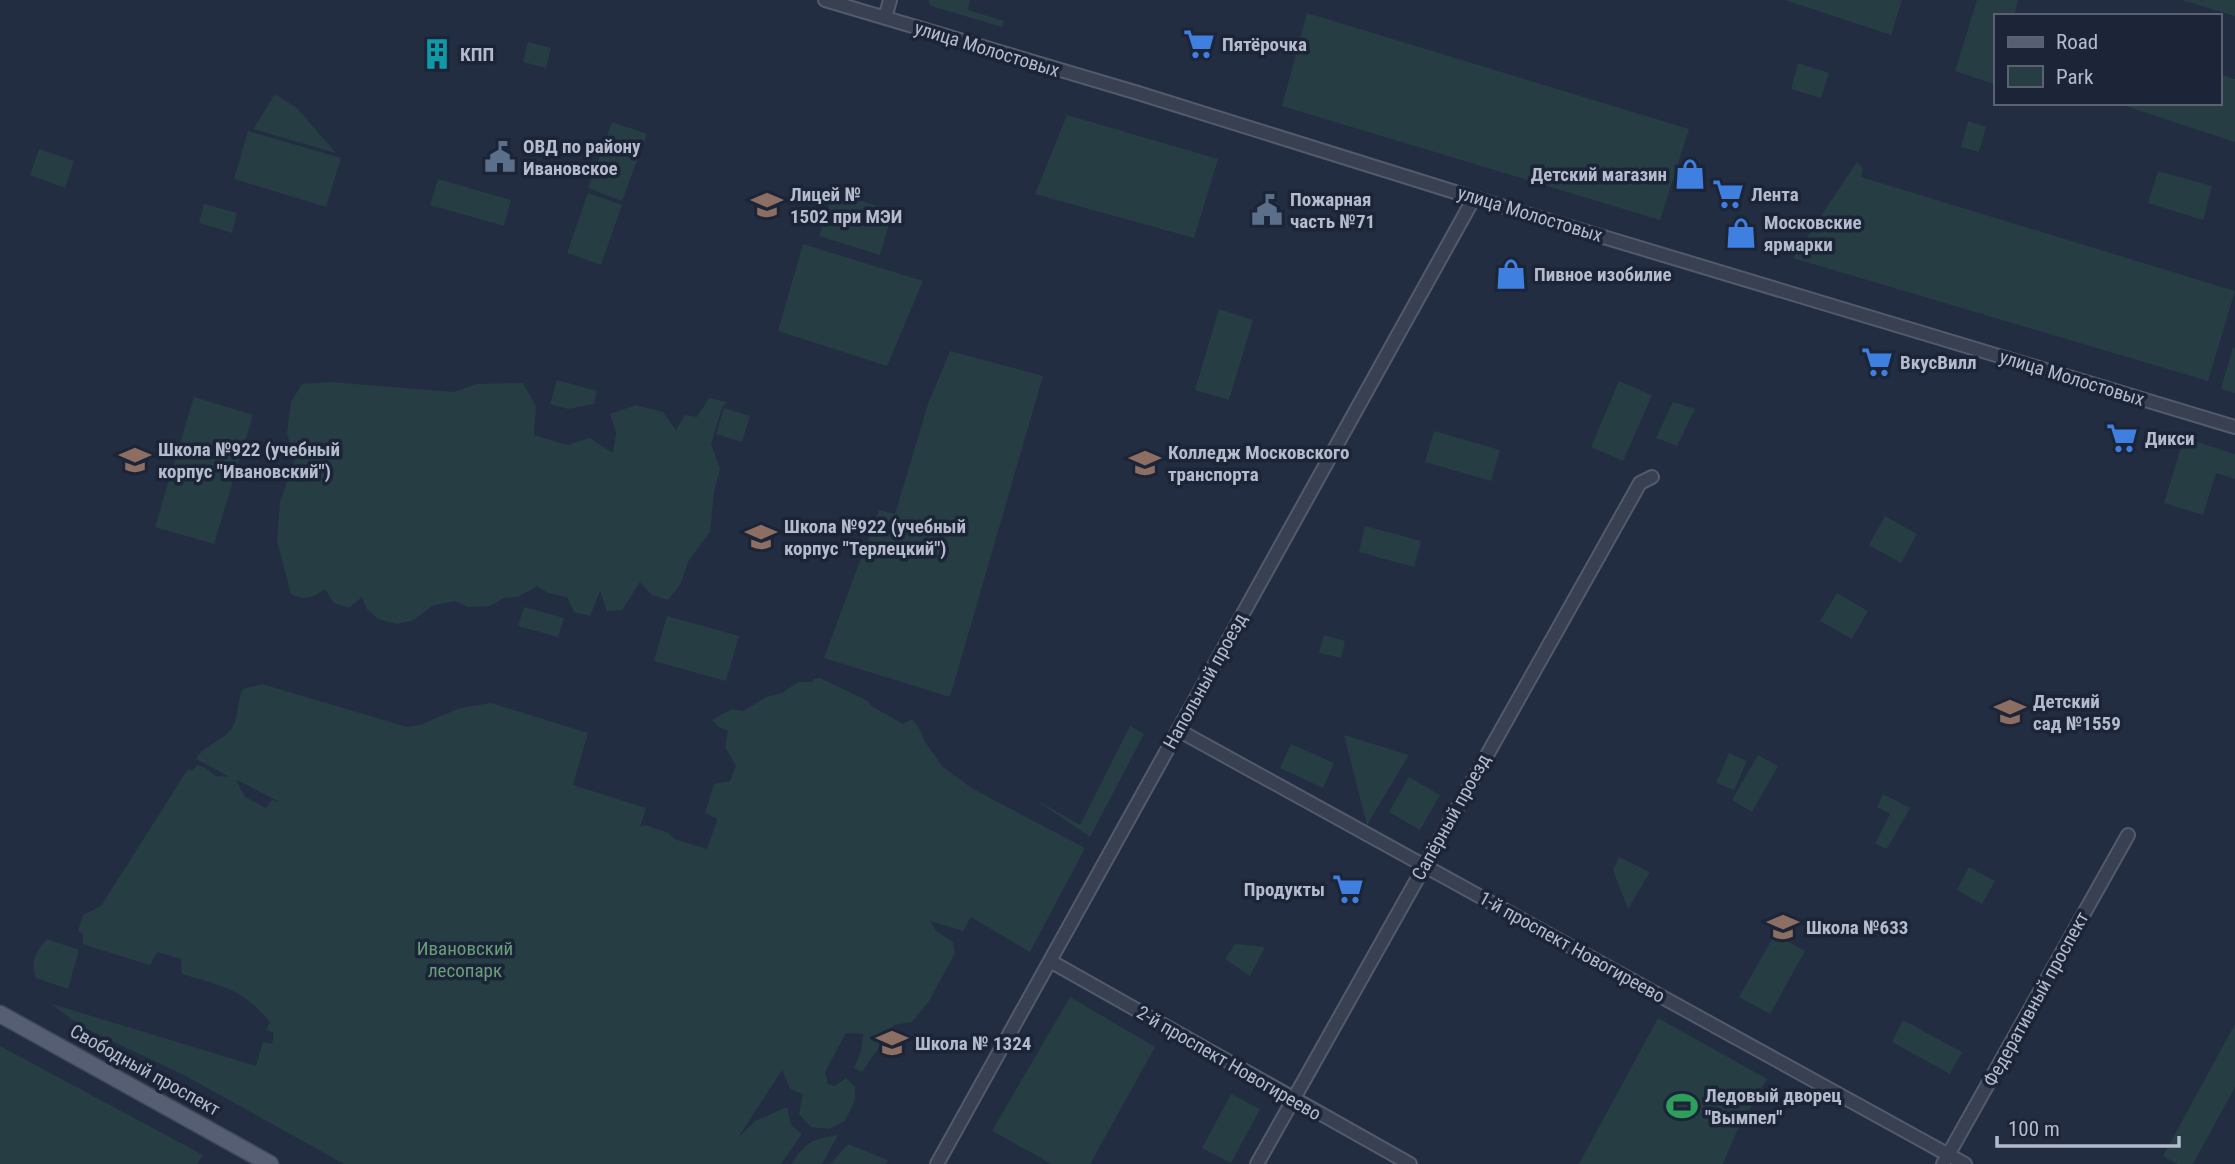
<svg xmlns="http://www.w3.org/2000/svg" width="2235" height="1164" font-family="'Roboto Condensed',sans-serif">
	<style>
		.green { fill: #253d43; fill-rule: evenodd }
		.lines { fill: none; stroke-linecap: round; stroke-linejoin: round }
		.minor-casing { stroke: #525b6c; stroke-width: 16 }
		.major-casing { stroke: #41495b; stroke-width: 19 }
		.minor { stroke: #384052; stroke-width: 12 }
		.major { stroke: #555e72; stroke-width: 16 }
		.labels { text-anchor: middle; dominant-baseline: central; stroke-width: 7; stroke-linejoin: round; paint-order: stroke }
		.poi-label { font-size: 19px; font-weight: bold; fill: #b4bbcc; stroke: #1c2537; text-anchor: start }
		.street-label { font-size: 19px; fill: #b4bbcc; stroke: #1c2537 }
		.park-label { font-size: 19px; fill: #699f7b; stroke: #1c2537 }
	</style>
	<rect width="100%" height="100%" fill="#232d42"/>
	<path class="green" d="M 928,0 L 970,0 L 968,10 L 1004,21 L 1002,27 L 931,6 Z
		M 1785,0 L 1902,0 L 1891,35 Z
		M 1977,0 L 2018,0 L 2014,16 L 1995,16 L 1994,84 L 1955,71 Z
		M 2182,0 L 2235,0 L 2235,16 Z
		M 1307,13 L 1689,129 L 1660,220 L 1282,106 Z
		M 528,42 L 551,48 L 546,68 L 523,62 Z
		M 1798,63 L 1829,73 L 1821,98 L 1791,89 Z
		M 2219,74 L 2235,79 L 2235,142 L 2116,103 L 2219,103 Z
		M 275,94 L 297,108 L 336,153 L 253,129 Z
		M 1067,115 L 1218,159 L 1194,238 L 1035,194 Z
		M 1968,121 L 1986,127 L 1979,152 L 1961,147 Z
		M 612,122 L 647,134 L 622,201 L 588,188 Z
		M 248,131 L 341,158 L 326,207 L 234,179 Z
		M 39,149 L 74,161 L 65,188 L 30,175 Z
		M 1857,162 L 1863,168 L 1861,177 L 2235,291 L 2208,381 L 1793,258 Z
		M 2158,171 L 2212,186 L 2203,220 L 2148,203 Z
		M 438,179 L 511,200 L 504,226 L 430,205 Z
		M 833,192 L 893,211 L 880,255 L 819,236 Z
		M 588,193 L 622,205 L 601,265 L 567,253 Z
		M 204,204 L 237,213 L 232,233 L 199,223 Z
		M 803,244 L 923,281 L 887,366 L 778,331 Z
		M 1219,309 L 1253,320 L 1229,400 L 1195,390 Z
		M 2233,347 L 2235,348 L 2235,393 L 2221,389 Z
		M 950,351 L 1043,376 L 950,697 L 824,658 L 879,510 L 895,514 L 928,404 Z
		M 557,380 L 597,391 L 594,404 L 568,409 L 550,404 Z
		M 1619,381 L 1652,395 L 1623,461 L 1591,447 Z
		M 330,382 L 454,392 L 477,384 L 523,383 L 536,406 L 534,435 L 567,445 L 590,438 L 613,453 L 616,433 L 610,414 L 635,405 L 663,412 L 676,430 L 685,415 L 697,417 L 709,398 L 727,402 L 722,408 L 711,444 L 720,469 L 714,492 L 710,532 L 689,560 L 680,585 L 668,600 L 652,595 L 640,582 L 622,610 L 607,611 L 600,591 L 590,616 L 574,612 L 567,597 L 548,593 L 537,586 L 518,597 L 505,598 L 489,606 L 468,607 L 455,601 L 432,606 L 414,620 L 397,624 L 378,619 L 366,608 L 362,597 L 349,608 L 334,603 L 325,589 C 312,598 306,601 291,594 L 277,541 L 280,502 L 295,459 L 287,434 L 291,402 L 302,384 Z
		M 194,397 L 253,415 L 214,544 L 155,527 Z
		M 1673,402 L 1695,409 L 1677,446 L 1656,438 Z
		M 724,408 L 750,416 L 742,442 L 716,434 Z
		M 1434,431 L 1500,450 L 1491,481 L 1425,462 Z
		M 2184,438 L 2235,454 L 2235,479 L 2216,473 L 2203,515 L 2164,503 Z
		M 1885,516 L 1917,534 L 1901,563 L 1869,545 Z
		M 1365,526 L 1421,541 L 1414,567 L 1359,552 Z
		M 1837,593 L 1868,611 L 1852,639 L 1820,621 Z
		M 524,607 L 564,618 L 558,637 L 518,626 Z
		M 667,616 L 739,636 L 726,681 L 654,661 Z
		M 1324,635 L 1345,641 L 1341,658 L 1319,653 Z
		M 820,678 L 868,701 L 870,705 L 903,724 L 912,719 L 920,730 L 925,742 L 943,767 L 973,789 L 1085,848 L 1030,952 L 971,917 L 963,931 L 930,921 L 936,931 L 953,942 L 955,953 L 929,1001 L 912,1022 L 894,1025 L 862,1072 L 854,1068 L 861,1051 L 863,1034 L 846,1033 L 825,1072 L 828,1084 L 835,1086 L 846,1078 L 855,1087 L 855,1100 L 845,1121 L 829,1129 L 811,1127 L 799,1114 L 803,1094 L 790,1089 L 782,1070 L 738,1138 L 755,1121 L 787,1107 L 791,1125 L 802,1134 L 781,1164 L 344,1164 L 182,1074 L 93,1032 L 71,1019 L 52,1004 L 256,1066 L 263,1042 L 272,1044 L 274,1033 L 266,1030 L 270,1022 C 243,989 222,986 182,974 L 181,959 L 157,952 L 150,965 L 88,946 L 83,944 L 83,934 L 78,931 L 83,915 L 101,906 L 188,769 L 192,771 L 197,765 L 206,768 L 215,776 L 230,777 L 196,759 C 204,744 225,741 233,726 C 239,715 237,700 243,689 L 262,684 L 407,727 L 420,725 L 460,708 L 491,703 L 588,733 L 573,785 L 646,808 L 640,827 L 645,825 L 669,833 L 674,839 L 707,849 L 717,821 L 716,818 L 705,813 L 714,784 L 730,781 L 736,766 L 725,747 L 728,731 L 719,727 L 712,720 L 732,709 L 743,711 L 766,697 L 782,693 L 798,682 L 813,682 L 813,679 ZM 236,780 L 237,780 L 280,802 L 272,800 L 266,808 L 245,797 Z
		M 1130,726 L 1144,734 L 1090,837 L 1033,798 L 1080,825 Z
		M 1344,735 L 1409,755 L 1367,825 Z
		M 1291,744 L 1334,763 L 1323,788 L 1280,768 Z
		M 1729,753 L 1747,761 L 1734,790 L 1716,783 Z
		M 1758,755 L 1778,766 L 1752,812 L 1732,800 Z
		M 1409,777 L 1440,795 L 1420,830 L 1389,812 Z
		M 1883,794 L 1910,808 L 1887,849 L 1875,844 L 1890,814 L 1877,807 Z
		M 1619,857 L 1650,872 L 1628,909 L 1613,870 Z
		M 1969,867 L 1995,881 L 1982,904 L 1957,890 Z
		M 1775,934 L 1805,951 L 1770,1014 L 1739,997 Z
		M 47,939 L 79,950 L 68,989 L 36,978 C 30,962 36,951 47,939 Z
		M 1235,944 L 1265,947 L 1250,976 L 1225,959 Z
		M 1070,997 L 1155,1047 L 1090,1164 L 1052,1164 L 992,1131 Z
		M 1658,1018 L 1767,1079 L 1736,1133 L 1723,1164 L 1579,1164 Z
		M 1903,1020 L 1962,1052 L 1950,1074 L 1892,1042 Z
		M 2235,1024 L 2235,1087 L 2193,1164 L 2177,1164 L 2163,1156 Z
		M 0,1046 L 203,1155 L 197,1164 L 0,1164 Z
		M 1231,1094 L 1260,1109 L 1231,1163 L 1202,1148 Z
		M 838,1135 L 822,1164 L 791,1164 C 807,1142 811,1139 838,1135 Z
		M 848,1144 L 888,1160 L 886,1164 L 830,1164 Z"/>
	<g class="lines">
		<defs>
			<path id="minor" d="M 825,0 L 1138,93 L 1474,198 L 2235,427
				M 885,18 L 890,0
				M 1178,730 L 1965,1164
				M 1050,961 L 1410,1164
				M 937,1164 L 1474,198
				M 1257,1164 L 1640,483 L 1652,477
				M 1943,1164 L 2128,835"/>
			<path id="major" d="M 0,1014 L 270,1164"/>
		</defs>
		<use href="#minor" class="minor-casing"/>
		<use href="#major" class="major-casing"/>
		<use href="#minor" class="minor"/>
		<use href="#major" class="major"/>
	</g>
	<defs>
		<symbol id="supermarket-bare" viewBox="-9 -9 18 18"><path d="M-6-5.5h2.5l.6 2H6L4.5 2H-2.5L-4.4-4H-6ZM-1.5 3.2a1.3 1.3 0 1 0 .1 0ZM3 3.2a1.3 1.3 0 1 0 .1 0Z" fill="#3f7fe0" stroke="#1c2537" stroke-width="2.5" paint-order="stroke"/></symbol>
		<symbol id="building-bare" viewBox="-9 -9 18 18"><path d="M-4-6H4V6H1V3H-1V6H-4ZM-2.5-4.3h1.7v1.8h-1.7ZM.8-4.3h1.7v1.8H.8ZM-2.5-1h1.7V.8h-1.7ZM.8-1h1.7V.8H.8Z" fill="#0f9aa8" stroke="#1c2537" stroke-width="2.5" paint-order="stroke"/></symbol>
		<symbol id="civic-bare" viewBox="-9 -9 18 18"><path d="M-.6-6.5H3V-4.5H.6V-3L4-1V1h2V6H-6V1h2V-1L-.6-3ZM-1.2 2.5V6h2.4V2.5Z" fill="#5c6f8a" stroke="#1c2537" stroke-width="2.5" paint-order="stroke"/></symbol>
		<symbol id="shop-bare" viewBox="-9 -9 18 18"><path d="M-5-2.5h2.3a2.7 3.5 0 0 1 5.4 0H5L5.5 6h-11ZM-1.5-2.5h3a1.5 2.3 0 0 0-3 0Z" fill="#3f7fe0" stroke="#1c2537" stroke-width="2.5" paint-order="stroke"/></symbol>
		<symbol id="school-bare" viewBox="-9 -9 18 18"><path d="M0-5L7-2L0 1L-7-2ZM-4 1L0 2.5L4 1V4Q0 6-4 4Z" fill="#8d6e63" stroke="#1c2537" stroke-width="2.5" paint-order="stroke"/></symbol>
		<symbol id="university-bare" viewBox="-9 -9 18 18"><path d="M0-5L7-2L0 1L-7-2ZM-4 1L0 2.5L4 1V4Q0 6-4 4Z" fill="#8d6e63" stroke="#1c2537" stroke-width="2.5" paint-order="stroke"/></symbol>
		<symbol id="stadium-bare" viewBox="-9 -9 18 18"><path d="M0-5a6.5 5 0 1 0 0 10a6.5 5 0 1 0 0-10ZM-3.5-1.8h7v3.6h-7Z" fill="#2e9e5b" stroke="#1c2537" stroke-width="2.5" paint-order="stroke"/></symbol>
	</defs>
	<g fill-rule="evenodd">
		<use href="#supermarket-bare" x="1177" y="22" width="44" height="44"/>
		<use href="#building-bare" x="415" y="32" width="44" height="44"/>
		<use href="#civic-bare" x="478" y="135" width="44" height="44"/>
		<use href="#shop-bare" x="1668" y="152" width="44" height="44"/>
		<use href="#supermarket-bare" x="1706" y="172" width="44" height="44"/>
		<use href="#school-bare" x="745" y="183" width="44" height="44"/>
		<use href="#civic-bare" x="1245" y="188" width="44" height="44"/>
		<use href="#shop-bare" x="1719" y="211" width="44" height="44"/>
		<use href="#shop-bare" x="1489" y="252" width="44" height="44"/>
		<use href="#supermarket-bare" x="1855" y="340" width="44" height="44"/>
		<use href="#supermarket-bare" x="2100" y="416" width="44" height="44"/>
		<use href="#school-bare" x="113" y="438" width="44" height="44"/>
		<use href="#university-bare" x="1123" y="441" width="44" height="44"/>
		<use href="#school-bare" x="739" y="515" width="44" height="44"/>
		<use href="#school-bare" x="1988" y="690" width="44" height="44"/>
		<use href="#supermarket-bare" x="1326" y="867" width="44" height="44"/>
		<use href="#school-bare" x="1761" y="905" width="44" height="44"/>
		<use href="#school-bare" x="870" y="1021" width="44" height="44"/>
		<use href="#stadium-bare" x="1660" y="1084" width="44" height="44"/>
	</g>
	<g class="labels">
		<g class="poi-label">
			<text x="1222" y="44">Пятёрочка</text>
			<text x="460" y="54">КПП</text>
			<text x="523" y="146">ОВД по району<tspan x="523" dy="22">Ивановское</tspan></text>
			<text x="1667" y="174" text-anchor="end">Детский магазин</text>
			<text x="790" y="194">Лицей №<tspan x="790" dy="22">1502 при МЭИ</tspan></text>
			<text x="1751" y="194">Лента</text>
			<text x="1290" y="199">Пожарная<tspan x="1290" dy="22">часть №71</tspan></text>
			<text x="1764" y="222">Московские<tspan x="1764" dy="22">ярмарки</tspan></text>
			<text x="1534" y="274">Пивное изобилие</text>
			<text x="1900" y="362">ВкусВилл</text>
			<text x="2145" y="438">Дикси</text>
			<text x="158" y="449">Школа №922 (учебный<tspan x="158" dy="22">корпус "Ивановский")</tspan></text>
			<text x="1168" y="452">Колледж Московского<tspan x="1168" dy="22">транспорта</tspan></text>
			<text x="784" y="526">Школа №922 (учебный<tspan x="784" dy="22">корпус "Терлецкий")</tspan></text>
			<text x="2033" y="701">Детский<tspan x="2033" dy="22">сад №1559</tspan></text>
			<text x="1325" y="889" text-anchor="end">Продукты</text>
			<text x="1806" y="927">Школа №633</text>
			<text x="915" y="1043">Школа № 1324</text>
			<text x="1705" y="1095">Ледовый дворец<tspan x="1705" dy="22">"Вымпел"</tspan></text>
		</g>
		<g class="street-label">
			<text transform="translate(987 49) rotate(17)">улица Молостовых</text>
			<text transform="translate(1530 214) rotate(17)">улица Молостовых</text>
			<text transform="translate(2072 378) rotate(17)">улица Молостовых</text>
			<text transform="translate(1205 681) rotate(-61)">Напольный проезд</text>
			<text transform="translate(1451 817) rotate(-61)">Сапёрный проезд</text>
			<text transform="translate(1572 947) rotate(29)">1-й проспект Новогиреево</text>
			<text transform="translate(2036 999) rotate(-61)">Федеративный проспект</text>
			<text transform="translate(1229 1063) rotate(30)">2-й проспект Новогиреево</text>
			<text transform="translate(145 1070) rotate(29)">Свободный проспект</text>
		</g>
		<g class="park-label">
			<text x="465" y="948">Ивановский<tspan x="465" dy="22">лесопарк</tspan></text>
		</g>
	</g>
	<rect x="1994" y="14" width="228" height="91" fill="#1c2537" stroke="#596173" stroke-width="2"/>
	<rect x="2008" y="37" width="35" height="10" fill="#555e72" stroke="#596173" stroke-width="2"/>
	<text x="2056" y="49" font-size="21" fill="#b4bbcc">Road</text>
	<rect x="2008" y="66" width="35" height="21" fill="#253d43" stroke="#596173" stroke-width="2"/>
	<text x="2056" y="84" font-size="21" fill="#b4bbcc">Park</text>
	<path d="M1997 1136v10h182v-10" fill="none" stroke="#b4bbcc" stroke-width="3.5"/>
	<text x="2008" y="1136" font-size="21" fill="#b4bbcc" stroke="#1c2537" stroke-width="5" paint-order="stroke">100 m</text>
</svg>
